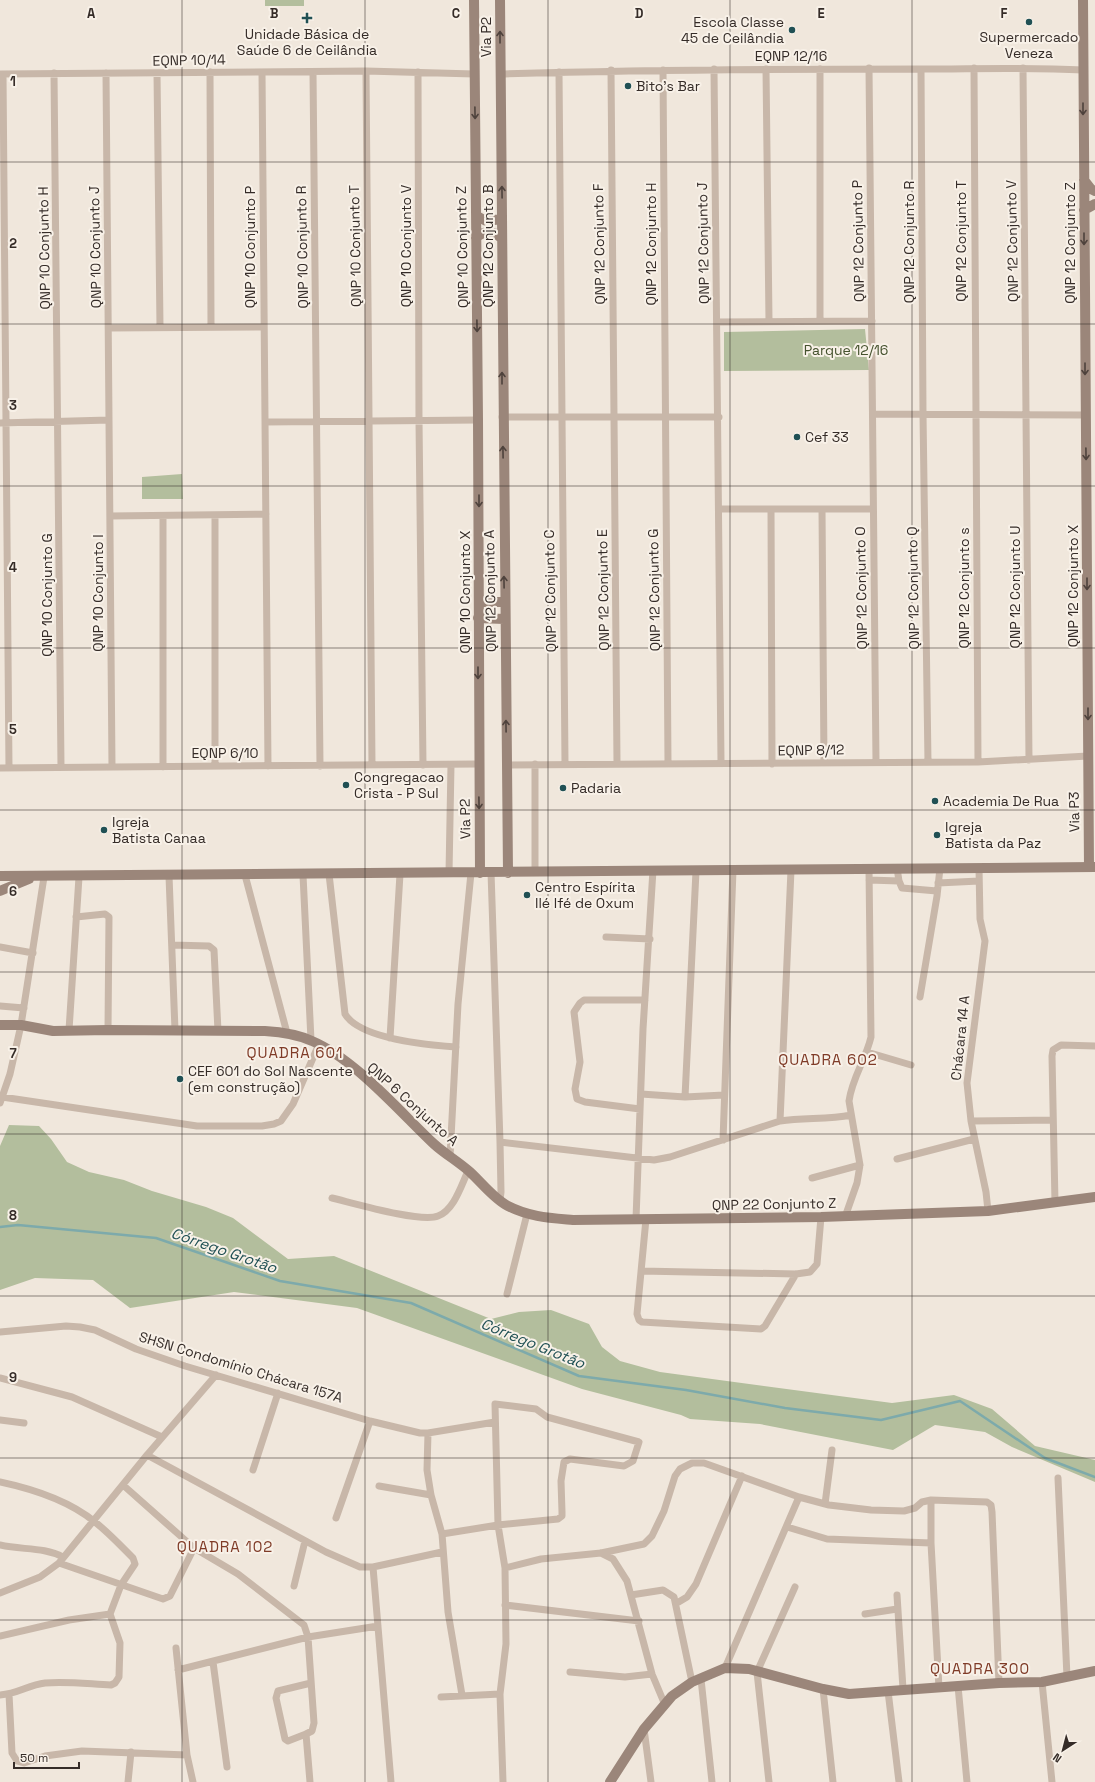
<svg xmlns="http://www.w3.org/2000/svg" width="1095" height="1782" font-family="'Space Grotesk',sans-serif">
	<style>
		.green { fill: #b3be9d }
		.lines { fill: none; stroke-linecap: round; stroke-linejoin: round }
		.stream { stroke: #7daaab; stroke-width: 2.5 }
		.street { stroke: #c8b7a9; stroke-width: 7 }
		.secondary { stroke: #9b867a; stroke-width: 10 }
		.oneway { stroke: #4e423c }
		.grid { fill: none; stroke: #352c28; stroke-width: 1; stroke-opacity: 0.55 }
		.poi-dot { fill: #205054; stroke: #f8f1e8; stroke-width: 1.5 }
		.labels { text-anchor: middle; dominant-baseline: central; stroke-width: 4; stroke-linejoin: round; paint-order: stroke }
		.poi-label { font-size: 14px; fill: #352c28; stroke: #f8f1e8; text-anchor: start }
		.street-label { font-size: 14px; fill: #352c28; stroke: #f8f1e8 }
		.park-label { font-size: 14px; fill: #45522e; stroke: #f8f1e8 }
		.neighbourhood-label { font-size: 15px; letter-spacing: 1px; fill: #7f3b27; stroke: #f8f1e8 }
		.water-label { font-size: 15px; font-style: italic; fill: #205054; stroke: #f8f1e8 }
		.grid-label { font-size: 13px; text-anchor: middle; font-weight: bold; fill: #352c28; stroke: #f8f1e8; stroke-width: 4; stroke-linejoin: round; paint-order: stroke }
	</style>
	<rect width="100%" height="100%" fill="#f0e7dc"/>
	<path class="green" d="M 265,0 L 304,0 L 304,6 L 265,6 Z
		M 865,329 L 869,370 L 724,371 L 724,332 Z
		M 182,474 L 183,499 L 142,499 L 142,477 Z
		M 9,1125 L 39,1126 L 51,1139 L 67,1162 L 89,1172 L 124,1180 L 152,1191 L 206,1207 L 233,1218 L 288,1259 L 334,1256 L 491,1319 L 519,1312 L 551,1310 L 589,1324 L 602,1347 L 620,1361 L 660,1372 L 892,1403 L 954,1395 L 992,1409 L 1035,1446 L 1095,1460 L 1095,1482 L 1012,1447 L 985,1432 L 935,1425 L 893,1450 L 760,1424 L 690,1419 L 681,1415 L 582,1389 L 357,1308 L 234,1292 L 130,1308 L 93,1280 L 35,1278 L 0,1290 L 0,1146 Z"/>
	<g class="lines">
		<path class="stream" d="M 0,1227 L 18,1225 L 156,1238 L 280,1281 L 411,1303 L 579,1376 L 686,1390 L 785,1408 L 881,1420 L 960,1401 L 1045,1458 L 1095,1477"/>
		<path class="street" d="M 869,68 L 876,762
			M 974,68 L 978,762
			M 1023,68 L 1029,760
			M 714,69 L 721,762
			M 766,69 L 769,321
			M 820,69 L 820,321
			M 921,69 L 923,414 L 928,762
			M 611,70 L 617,763
			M 663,70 L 668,763
			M 366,71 L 372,765
			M 210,72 L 211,326
			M 262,72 L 268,766
			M 313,72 L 320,766
			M 418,72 L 419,421 L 423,765
			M 559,72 L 565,764
			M 54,73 L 61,767
			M 106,73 L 112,766
			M 157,73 L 160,327
			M 0,74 L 366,71 L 474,74
			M 3,74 L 9,768
			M 500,74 C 640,70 780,69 920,69 C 974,69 1028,67 1083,70
			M 717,322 L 872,321
			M 109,328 L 263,327
			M 873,414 L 1085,415
			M 502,417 L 719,417
			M 265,422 L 478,420
			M 0,423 L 109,420
			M 719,509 L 873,509
			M 771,509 L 772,764
			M 822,509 L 824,763
			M 215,515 L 215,766
			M 110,516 L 266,514
			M 163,516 L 163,767
			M 535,764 L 535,872
			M 506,765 L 978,762 L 1088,756
			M 0,768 L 478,764
			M 897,868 L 899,881 L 902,888 L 937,891
			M 979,868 L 980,919 L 985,941 L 967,1083 L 971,1121 L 986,1192 L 988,1211
			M 491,872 L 500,1142 L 501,1192 L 500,1200
			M 449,873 L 451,765
			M 329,874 L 345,1014 C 360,1039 428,1045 456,1047
			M 245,875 L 287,1033
			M 303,875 L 311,1040
			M 169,876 L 175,1030
			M 869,880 L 899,881
			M 938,883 L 979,881
			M 76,917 L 105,914 L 109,917 L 108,1030
			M 606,937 L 650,939
			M 172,945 L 209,946 L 214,950 L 218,1031
			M 0,947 L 33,953
			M 920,997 L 937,896 L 940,868
			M 0,1006 L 24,1008
			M 69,1030 L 79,877
			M 390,1038 L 400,874
			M 867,1052 L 911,1065
			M 641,1094 L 685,1097 L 724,1095
			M 2,1097 L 197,1126 L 262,1126 L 274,1124 L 281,1121 L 293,1104 L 319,1044
			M 685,1097 L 696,871
			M 0,1103 L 10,1074 L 21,1025 L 44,877
			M 640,1109 L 585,1102 L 577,1099 L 575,1089 L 580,1062 L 574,1012 L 580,1003 L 584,1000 L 645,1000
			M 780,1121 L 791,870
			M 971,1121 L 1053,1120
			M 723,1140 L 733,870
			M 500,1142 L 654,1160 L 670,1157 L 780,1121 C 804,1117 827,1120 851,1115
			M 450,1157 L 458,1004 L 471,873
			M 897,1159 L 974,1139
			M 812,1178 L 860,1165
			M 332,1198 C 353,1203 421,1223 438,1216 C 454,1210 461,1186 468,1171
			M 1055,1203 L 1052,1056 L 1053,1050 L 1061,1045 L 1095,1046
			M 845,1217 L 857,1183 L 860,1165 L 849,1101 C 852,1078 866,1059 871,1037 L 869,869
			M 636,1219 L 643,1029 L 653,870
			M 646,1219 L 637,1314 L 639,1320 L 642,1322 L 761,1329 L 765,1326 L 796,1274
			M 641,1271 L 796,1274 L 810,1272 L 817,1264 L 821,1217
			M 507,1294 L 527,1214
			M 0,1332 L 66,1326 L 80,1327 L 95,1330 L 136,1349 L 185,1366 L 370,1421 L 420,1433 L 428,1433 L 495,1422
			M 0,1378 L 72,1397 L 162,1437
			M 0,1420 L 24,1423
			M 428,1433 L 427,1470 L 431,1495 L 442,1534 L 448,1612 L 462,1695
			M 147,1455 L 326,1552 L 360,1567 L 373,1567 L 442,1552
			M 253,1470 L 278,1393
			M 1058,1478 L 1067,1677
			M 0,1482 C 33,1489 68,1500 95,1522 C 109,1533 121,1546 133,1558 L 135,1564 L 121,1585 L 110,1614 L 120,1643 L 119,1677 L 115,1683 L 111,1685 C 89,1684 66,1681 45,1683 C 28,1685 18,1694 0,1695
			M 123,1485 L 194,1548 L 238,1574 L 304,1625 L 308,1637 L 314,1723 L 312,1731 L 306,1734 L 310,1782
			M 379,1486 L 431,1495
			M 931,1500 L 931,1543 L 939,1688
			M 825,1504 L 832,1450
			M 336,1518 L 370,1421
			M 787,1527 L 827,1539 L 931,1543
			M 442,1534 L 498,1525 L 558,1519 L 562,1516 L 562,1512 L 561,1481 L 564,1462 L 570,1459 L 624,1466 L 633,1461 L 639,1442 L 547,1417 L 536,1409 L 495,1404 L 498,1525 L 505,1568 L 506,1644 L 500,1694 L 503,1782
			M 0,1545 C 22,1550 44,1547 63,1557
			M 601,1553 L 613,1559 L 627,1581 L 652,1674 L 665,1705
			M 59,1563 L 163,1599 L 170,1596 L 194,1548
			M 373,1567 L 391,1782
			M 505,1568 L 541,1559 L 601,1553 L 644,1544 L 652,1536 L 664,1511 L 675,1476 L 680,1469 L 692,1463 L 704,1463 L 799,1497 L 829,1505 L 871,1510 L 904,1511 L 915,1508 L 922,1502 L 931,1500 L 987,1502 L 991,1505 L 992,1512 L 999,1683
			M 294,1586 L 305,1541
			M 0,1593 L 40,1577 L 59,1563 L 147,1455 L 216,1375
			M 631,1595 L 663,1590 L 674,1597 L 692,1682
			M 897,1595 L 903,1689
			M 677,1603 L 687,1597 L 696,1584 L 742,1476
			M 505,1605 L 639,1621
			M 865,1614 L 897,1609
			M 0,1636 L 69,1620 L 110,1614
			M 176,1648 L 187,1755 L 193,1782
			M 213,1662 L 227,1767
			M 725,1668 L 799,1497
			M 178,1670 L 308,1637 L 378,1626
			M 570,1672 L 625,1677 L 652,1674
			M 701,1679 L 712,1782
			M 1042,1682 L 1052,1782
			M 958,1686 L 967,1782
			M 823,1689 L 833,1782
			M 888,1691 L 899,1782
			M 9,1694 L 12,1753 L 17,1761 L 24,1763 L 45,1756 L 82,1751 L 187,1755
			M 441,1697 L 500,1694
			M 644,1729 L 651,1782
			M 306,1734 L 288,1741 L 285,1739 L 276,1698 L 278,1691 L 311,1683
			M 128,1782 L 131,1752
			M 769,1782 L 757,1672 L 795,1587"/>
		<path class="secondary" d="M 474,0 L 478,420 L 480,873
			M 500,0 L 508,873
			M 1083,0 L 1089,867
			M 1084,180 L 1091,189 L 1095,191
			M 1084,210 L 1095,204
			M 477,216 L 486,221 L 502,219
			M 476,238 C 485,230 493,230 502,239
			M 479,602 L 505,602
			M 478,618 L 504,619
			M 0,876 L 1095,867
			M 0,891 L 29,879
			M 0,1025 L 21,1025 L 53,1031 L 108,1030 L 265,1031 C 281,1032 297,1034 312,1041 C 355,1059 400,1112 434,1144 C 445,1154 459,1162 470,1172 C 482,1183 494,1199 508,1206 C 529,1217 551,1218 573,1220 L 821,1217 L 988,1211 L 1095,1197
			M 610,1782 L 644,1729 L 672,1696 L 692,1682 L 725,1668 L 749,1669 L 823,1689 L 849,1694 L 999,1683 L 1042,1682 L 1095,1671"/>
	</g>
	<defs><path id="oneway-shaft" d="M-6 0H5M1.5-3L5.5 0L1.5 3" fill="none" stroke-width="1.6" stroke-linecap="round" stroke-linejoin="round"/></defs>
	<g class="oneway">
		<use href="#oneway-shaft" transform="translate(500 37) rotate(-90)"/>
		<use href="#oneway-shaft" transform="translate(1083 109) rotate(90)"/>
		<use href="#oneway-shaft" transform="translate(475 113) rotate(89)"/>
		<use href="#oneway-shaft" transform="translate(502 192) rotate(-91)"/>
		<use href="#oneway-shaft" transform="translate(1084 239) rotate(90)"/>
		<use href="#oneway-shaft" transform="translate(477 326) rotate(89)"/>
		<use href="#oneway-shaft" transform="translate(1085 369) rotate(90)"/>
		<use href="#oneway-shaft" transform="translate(502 378) rotate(-90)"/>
		<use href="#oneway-shaft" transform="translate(503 452) rotate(-91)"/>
		<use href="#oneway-shaft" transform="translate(1086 454) rotate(89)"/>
		<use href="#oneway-shaft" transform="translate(479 501) rotate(90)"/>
		<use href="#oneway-shaft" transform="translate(504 582) rotate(-91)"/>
		<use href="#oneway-shaft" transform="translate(1087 584) rotate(90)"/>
		<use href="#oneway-shaft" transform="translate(478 673) rotate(90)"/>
		<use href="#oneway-shaft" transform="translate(1088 714) rotate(90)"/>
		<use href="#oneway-shaft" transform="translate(506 726) rotate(-91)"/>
		<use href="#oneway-shaft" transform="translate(479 803) rotate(89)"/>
	</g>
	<path class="grid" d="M 182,0 L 182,1782M 365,0 L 365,1782M 548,0 L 548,1782M 730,0 L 730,1782M 912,0 L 912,1782M 0,162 L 1095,162M 0,324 L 1095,324M 0,486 L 1095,486M 0,648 L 1095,648M 0,810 L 1095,810M 0,972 L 1095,972M 0,1134 L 1095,1134M 0,1296 L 1095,1296M 0,1458 L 1095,1458M 0,1620 L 1095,1620"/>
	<g class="poi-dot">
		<path d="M305 12h4v4h4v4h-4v4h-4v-4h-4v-4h4z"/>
		<circle cx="1029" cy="22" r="4"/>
		<circle cx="792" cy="30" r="4"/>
		<circle cx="628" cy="86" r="4"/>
		<circle cx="797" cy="437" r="4"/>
		<circle cx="346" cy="785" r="4"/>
		<circle cx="563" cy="788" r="4"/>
		<circle cx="935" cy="801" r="4"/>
		<circle cx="104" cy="830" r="4"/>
		<circle cx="937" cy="835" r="4"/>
		<circle cx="527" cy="895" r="4"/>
		<circle cx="180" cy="1079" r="4"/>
	</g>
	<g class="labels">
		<g class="poi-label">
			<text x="784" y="22" text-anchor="end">Escola Classe<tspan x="784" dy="16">45 de Ceilândia</tspan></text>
			<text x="307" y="34" text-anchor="middle">Unidade Básica de<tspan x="307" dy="16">Saúde 6 de Ceilândia</tspan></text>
			<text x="1029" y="37" text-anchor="middle">Supermercado<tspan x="1029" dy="16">Veneza</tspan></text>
			<text x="636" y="86">Bito's Bar</text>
			<text x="805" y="437">Cef 33</text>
			<text x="354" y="777">Congregacao<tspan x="354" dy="16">Crista - P Sul</tspan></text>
			<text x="571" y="788">Padaria</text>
			<text x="943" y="801">Academia De Rua</text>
			<text x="112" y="822">Igreja<tspan x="112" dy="16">Batista Canaa</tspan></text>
			<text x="945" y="827">Igreja<tspan x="945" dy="16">Batista da Paz</tspan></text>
			<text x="535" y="887">Centro Espírita<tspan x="535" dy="16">Ilé Ifé de Oxum</tspan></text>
			<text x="188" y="1071">CEF 601 do Sol Nascente<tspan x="188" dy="16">(em construção)</tspan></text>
		</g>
		<g class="street-label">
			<text transform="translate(486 37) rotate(-90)">Via P2</text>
			<text x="791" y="56">EQNP 12/16</text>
			<text transform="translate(189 60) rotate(-1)">EQNP 10/14</text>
			<text transform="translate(858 241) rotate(-91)">QNP 12 Conjunto P</text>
			<text transform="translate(961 241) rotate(-90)">QNP 12 Conjunto T</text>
			<text transform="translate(1012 241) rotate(-91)">QNP 12 Conjunto V</text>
			<text transform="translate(909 242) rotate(-90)">QNP 12 Conjunto R</text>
			<text transform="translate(703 243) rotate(-91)">QNP 12 Conjunto J</text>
			<text transform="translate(1070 243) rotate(-90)">QNP 12 Conjunto Z</text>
			<text transform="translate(599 244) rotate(-91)">QNP 12 Conjunto F</text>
			<text transform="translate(651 244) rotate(-90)">QNP 12 Conjunto H</text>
			<text transform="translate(355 246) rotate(-91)">QNP 10 Conjunto T</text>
			<text transform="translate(406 246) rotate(-90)">QNP 10 Conjunto V</text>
			<text transform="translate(488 246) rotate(-90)">QNP 12 Conjunto B</text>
			<text transform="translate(95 247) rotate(-91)">QNP 10 Conjunto J</text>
			<text transform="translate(250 247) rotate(-90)">QNP 10 Conjunto P</text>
			<text transform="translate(302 247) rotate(-91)">QNP 10 Conjunto R</text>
			<text transform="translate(462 247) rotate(-91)">QNP 10 Conjunto Z</text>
			<text transform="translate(44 248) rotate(-91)">QNP 10 Conjunto H</text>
			<text transform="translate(1073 586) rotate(-90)">QNP 12 Conjunto X</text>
			<text transform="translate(1015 587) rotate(-90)">QNP 12 Conjunto U</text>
			<text transform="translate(861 588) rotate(-91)">QNP 12 Conjunto O</text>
			<text transform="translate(913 588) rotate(-91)">QNP 12 Conjunto Q</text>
			<text transform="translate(964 588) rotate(-90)">QNP 12 Conjunto s</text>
			<text transform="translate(603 590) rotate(-91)">QNP 12 Conjunto E</text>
			<text transform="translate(654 590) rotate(-91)">QNP 12 Conjunto G</text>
			<text transform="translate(490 591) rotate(-91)">QNP 12 Conjunto A</text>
			<text transform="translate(550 591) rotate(-91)">QNP 12 Conjunto C</text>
			<text transform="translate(465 592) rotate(-90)">QNP 10 Conjunto X</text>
			<text transform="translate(98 593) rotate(-90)">QNP 10 Conjunto I</text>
			<text transform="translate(47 595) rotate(-90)">QNP 10 Conjunto G</text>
			<text transform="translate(811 750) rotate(-1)">EQNP 8/12</text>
			<text x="225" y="753">EQNP 6/10</text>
			<text transform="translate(1074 812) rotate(-91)">Via P3</text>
			<text transform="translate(465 819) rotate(-91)">Via P2</text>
			<text transform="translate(960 1038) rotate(-84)">Chácara 14 A</text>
			<text transform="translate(413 1104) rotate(42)">QNP 6 Conjunto A</text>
			<text transform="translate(774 1204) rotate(-1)">QNP 22 Conjunto Z</text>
			<text transform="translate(241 1367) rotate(17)">SHSN Condomínio Chácara 157A</text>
		</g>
		<g class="park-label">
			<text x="846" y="350">Parque 12/16</text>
		</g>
		<g class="neighbourhood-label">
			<text x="295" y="1052">QUADRA 601</text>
			<text x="828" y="1059">QUADRA 602</text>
			<text x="225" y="1546">QUADRA 102</text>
			<text x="980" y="1668">QUADRA 300</text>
		</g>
		<g class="water-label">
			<text transform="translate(224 1250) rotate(19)">Córrego Grotão</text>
			<text transform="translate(533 1343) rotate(22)">Córrego Grotão</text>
		</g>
	</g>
	<g class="grid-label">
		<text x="91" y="18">A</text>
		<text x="274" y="18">B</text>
		<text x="456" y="18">C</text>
		<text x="639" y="18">D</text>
		<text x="821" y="18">E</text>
		<text x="1004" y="18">F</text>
		<text x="13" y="86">1</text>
		<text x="13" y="248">2</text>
		<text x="13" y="410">3</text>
		<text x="13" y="572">4</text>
		<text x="13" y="734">5</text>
		<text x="13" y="896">6</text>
		<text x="13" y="1058">7</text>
		<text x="13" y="1220">8</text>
		<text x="13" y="1382">9</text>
	</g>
	<g transform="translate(1063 1750) rotate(216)" stroke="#f8f1e8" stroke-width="3" paint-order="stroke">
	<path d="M0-3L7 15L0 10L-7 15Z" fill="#352c28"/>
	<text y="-6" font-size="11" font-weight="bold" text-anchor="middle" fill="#352c28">N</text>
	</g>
	<path d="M14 1762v6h65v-6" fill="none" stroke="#352c28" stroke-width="2"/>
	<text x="20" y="1762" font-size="12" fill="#352c28" stroke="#f8f1e8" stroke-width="3" paint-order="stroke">50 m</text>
</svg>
